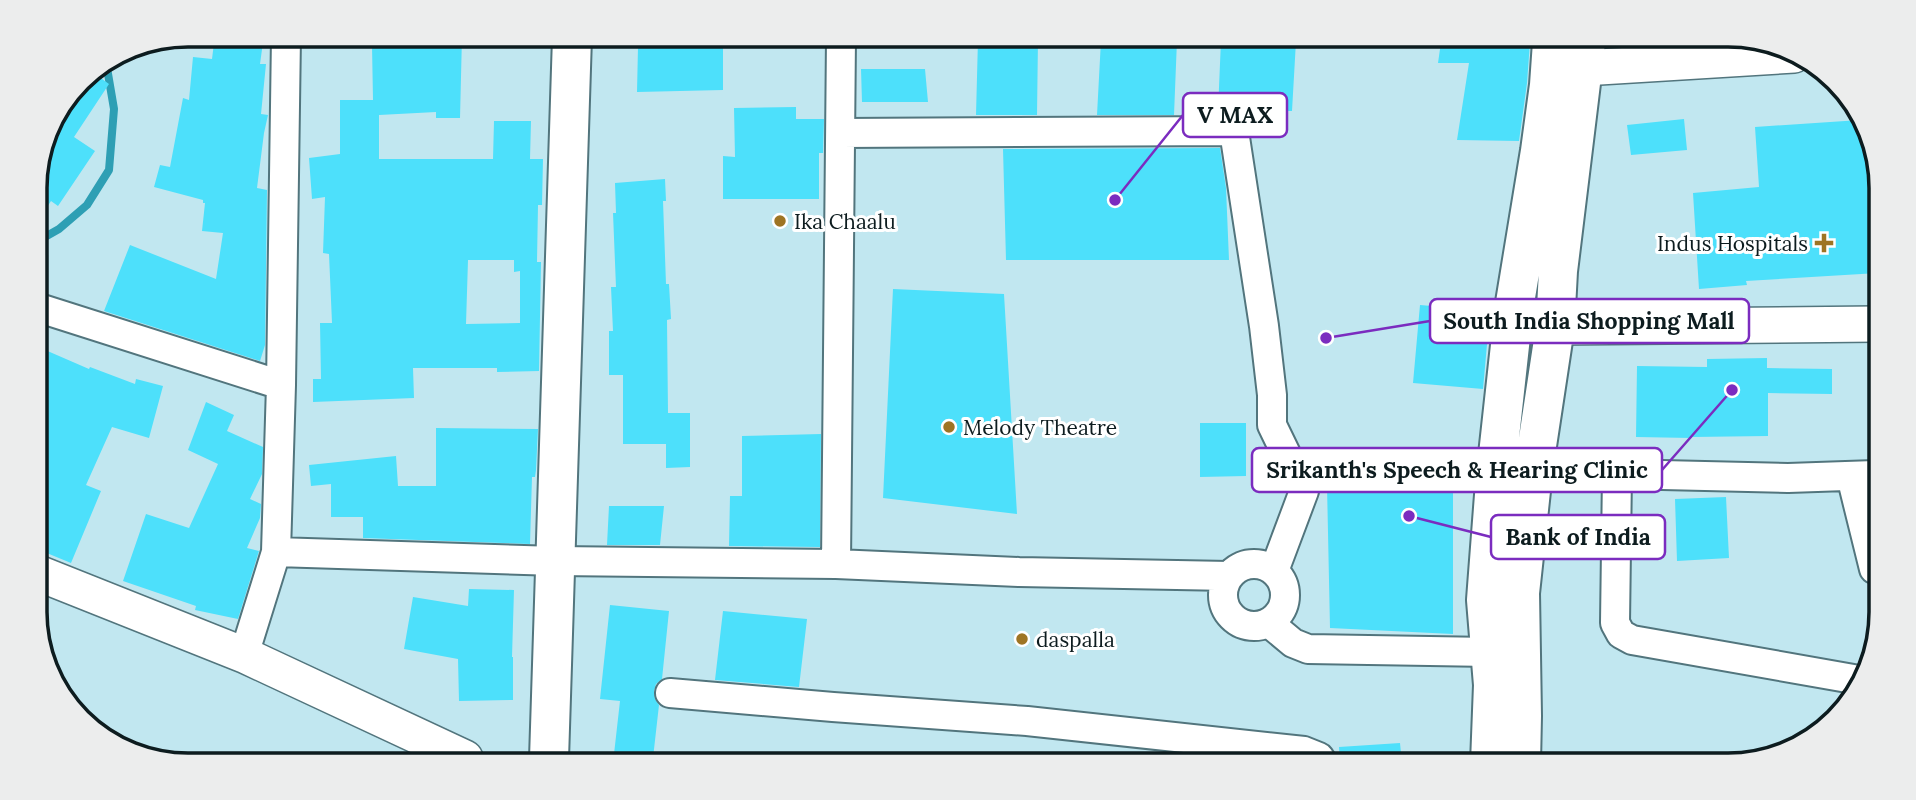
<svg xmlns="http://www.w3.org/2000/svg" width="1916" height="800" font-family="Lora,serif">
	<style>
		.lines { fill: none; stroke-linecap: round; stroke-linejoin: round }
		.stream { stroke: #2e9fb4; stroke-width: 8 }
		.building { fill: #4de0fb; fill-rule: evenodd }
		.minor-casing { stroke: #52757d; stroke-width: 32 }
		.tertiary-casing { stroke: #52757d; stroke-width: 38 }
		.secondary-casing { stroke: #52757d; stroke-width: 42 }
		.minor { stroke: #fff; stroke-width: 28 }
		.tertiary { stroke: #fff; stroke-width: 35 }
		.secondary { stroke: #fff; stroke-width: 38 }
		.poi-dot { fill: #9e7423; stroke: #fff; stroke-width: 2.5 }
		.labels { text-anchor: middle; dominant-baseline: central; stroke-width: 6; stroke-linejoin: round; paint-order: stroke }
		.poi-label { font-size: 21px; fill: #0d1c1f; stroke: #fff; text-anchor: start }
		.rim { fill: none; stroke: #0d1c1f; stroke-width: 3.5 }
		.leader { fill: none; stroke: #7b2cbf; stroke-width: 2.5 }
		.callout-dot { fill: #7b2cbf; stroke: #fff; stroke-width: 2.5 }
		.callout { fill: #fff; stroke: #7b2cbf; stroke-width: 2.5 }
		.callout-label { font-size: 23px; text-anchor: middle; font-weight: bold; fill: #0d1c1f }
	</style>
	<rect width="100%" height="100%" fill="#c1e7f0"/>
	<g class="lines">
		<path class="stream" d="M 36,242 L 59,229 L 87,205 L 109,170 L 114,109 L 106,62"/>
	</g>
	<path class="building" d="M 215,35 L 264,35 L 260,64 L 266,64 L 261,114 L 268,115 L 264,133 L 257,188 L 267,190 L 265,345 L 260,361 L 104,311 L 130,245 L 216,279 L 223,233 L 202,231 L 205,203 L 203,203 L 203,200 L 154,187 L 160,165 L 170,167 L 183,98 L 189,100 L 193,57 L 212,59 Z
		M 439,36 L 462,36 L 460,118 L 436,118 L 436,112 L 379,115 L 379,159 L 493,159 L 494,121 L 531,121 L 530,159 L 543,159 L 542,205 L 538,205 L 537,262 L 541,262 L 539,371 L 497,372 L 497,368 L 413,368 L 414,398 L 313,402 L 313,379 L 321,379 L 320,323 L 332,323 L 329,254 L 323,253 L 325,197 L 312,199 L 309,158 L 340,154 L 340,100 L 373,100 L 372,45 L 439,45 ZM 468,260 L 514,260 L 514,272 L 520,271 L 520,323 L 466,324 Z
		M 978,39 L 1038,39 L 1037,115 L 976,115 Z
		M 1101,40 L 1177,40 L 1174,115 L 1097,115 Z
		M 1221,40 L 1296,41 L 1292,111 L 1218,111 Z
		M 1441,42 L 1530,42 L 1527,83 L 1519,141 L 1457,140 L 1469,63 L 1438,63 Z
		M 723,45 L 723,90 L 637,92 L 638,47 Z
		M 861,69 L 925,69 L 928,102 L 862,102 Z
		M 91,71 L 109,84 L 74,137 L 95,151 L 58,206 L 51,201 L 36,224 L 35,178 L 51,120 L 87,73 Z
		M 796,107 L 796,119 L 824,119 L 823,153 L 819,153 L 819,199 L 723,199 L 723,156 L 735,157 L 734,108 Z
		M 1684,119 L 1687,150 L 1631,155 L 1627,125 Z
		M 1860,120 L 1873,153 L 1879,236 L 1878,273 L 1746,281 L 1747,285 L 1699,289 L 1693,193 L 1759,187 L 1755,127 Z
		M 1220,148 L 1226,188 L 1229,260 L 1006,260 L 1003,149 Z
		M 665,179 L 666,201 L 663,201 L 666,284 L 669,284 L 671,319 L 667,320 L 668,413 L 690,413 L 690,467 L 666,468 L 666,444 L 623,444 L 623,375 L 609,375 L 609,331 L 613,331 L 611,287 L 616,287 L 613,213 L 616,213 L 615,183 Z
		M 893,289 L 1004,294 L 1017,514 L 883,498 Z
		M 1420,305 L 1490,311 L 1483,389 L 1413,383 Z
		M 36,346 L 89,369 L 90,367 L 135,384 L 136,379 L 163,386 L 149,438 L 112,427 L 86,485 L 101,491 L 71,563 L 37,549 Z
		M 1767,358 L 1767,368 L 1832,369 L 1832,394 L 1768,393 L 1768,436 L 1692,437 L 1692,438 L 1636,437 L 1637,366 L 1707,367 L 1707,359 Z
		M 206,402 L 234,415 L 227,431 L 263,447 L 262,474 L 250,499 L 261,504 L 260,518 L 247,548 L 259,551 L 238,619 L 195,610 L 196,606 L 123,581 L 146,514 L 189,528 L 218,464 L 188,450 Z
		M 1200,423 L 1246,423 L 1246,476 L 1200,477 Z
		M 436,428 L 538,429 L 536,470 L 535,477 L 532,477 L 530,544 L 363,538 L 363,517 L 331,517 L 331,484 L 311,486 L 309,465 L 396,456 L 398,486 L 436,486 Z
		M 821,434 L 820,547 L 729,546 L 730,496 L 742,496 L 742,436 Z
		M 1453,474 L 1453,634 L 1330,628 L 1327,485 Z
		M 1726,497 L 1729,558 L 1677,561 L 1675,499 Z
		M 609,506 L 664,506 L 660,545 L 607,545 Z
		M 469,589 L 514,590 L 512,657 L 513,657 L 513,700 L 459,701 L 458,659 L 404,649 L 413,597 L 468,606 Z
		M 610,605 L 669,611 L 662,679 L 656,684 L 654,691 L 655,699 L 659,705 L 653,758 L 614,754 L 620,701 L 600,699 Z
		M 723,611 L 807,619 L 799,687 L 715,680 Z
		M 1400,743 L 1402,763 L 1340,763 L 1339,747 Z"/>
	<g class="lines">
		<defs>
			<path id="minor" d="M 841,133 L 1234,131 L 1264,326 L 1272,395 L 1272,425 L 1304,491 L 1274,571
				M 36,307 L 281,385
				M 1533,472 L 1788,478 L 1875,475
				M 1617,474 L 1615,623 L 1621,634 L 1632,640 L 1859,680
				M 1851,476 L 1874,569
				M 276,552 L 556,561 L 836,564 L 1019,572 L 1229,576
				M1223 595a31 31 0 1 1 62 0a31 31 0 1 1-62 0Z
				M 836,564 L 841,38
				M 1269,623 L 1293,643 L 1308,649 L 1490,652
				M 244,655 L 276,552 L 281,385 L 286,36
				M 670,693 L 833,707 L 1027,721 L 1304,751 L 1319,757 L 1323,763"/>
			<path id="tertiary" d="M 1583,68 L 1794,55
				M 1513,323 L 1555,327 L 1877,324
				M 38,573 L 244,655 L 465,758"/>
			<path id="secondary" d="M 549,759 L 572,37
				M 1490,763 L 1493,685 L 1486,600 L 1495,482 L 1514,309 L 1540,151 L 1549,85 L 1552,42
				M 1521,764 L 1522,716 L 1520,593 L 1533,472 L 1555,327 L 1558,271 L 1586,42"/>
		</defs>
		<use href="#minor" class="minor-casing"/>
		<use href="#tertiary" class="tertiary-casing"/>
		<use href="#secondary" class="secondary-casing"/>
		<use href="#minor" class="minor"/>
		<use href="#tertiary" class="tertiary"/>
		<use href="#secondary" class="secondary"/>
	</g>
	<g class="poi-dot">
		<circle cx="780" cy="221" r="7"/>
		<path d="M1820.5 232.5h7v7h7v7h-7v7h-7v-7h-7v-7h7z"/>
		<circle cx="949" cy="427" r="7"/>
		<circle cx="1022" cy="639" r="7"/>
	</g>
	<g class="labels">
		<g class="poi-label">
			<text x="794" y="221">Ika Chaalu</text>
			<text x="1808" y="243" text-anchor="end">Indus Hospitals</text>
			<text x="963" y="427">Melody Theatre</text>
			<text x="1036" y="639">daspalla</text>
		</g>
	</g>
	<path d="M0 0H1916V800H0ZM188 47H1728A141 141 0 0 1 1869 188V612A141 141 0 0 1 1728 753H188A141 141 0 0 1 47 612V188A141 141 0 0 1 188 47Z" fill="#eceded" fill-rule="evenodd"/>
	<path class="rim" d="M188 47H1728A141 141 0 0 1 1869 188V612A141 141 0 0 1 1728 753H188A141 141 0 0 1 47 612V188A141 141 0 0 1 188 47Z"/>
	<path class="leader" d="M1115 200L1183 115M1326 338L1430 321M1732 390L1662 470M1409 516L1491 537"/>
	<g class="callout-dot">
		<circle cx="1115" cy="200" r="7"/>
		<circle cx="1326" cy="338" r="7"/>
		<circle cx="1732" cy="390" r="7"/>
		<circle cx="1409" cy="516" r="7"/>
	</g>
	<g class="callout">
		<rect x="1183" y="93" width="104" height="44" rx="7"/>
		<rect x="1430" y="299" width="319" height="44" rx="7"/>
		<rect x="1252" y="448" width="410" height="44" rx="7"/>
		<rect x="1491" y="515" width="174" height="44" rx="7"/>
	</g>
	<g class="callout-label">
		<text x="1235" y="123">V MAX</text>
		<text x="1589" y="329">South India Shopping Mall</text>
		<text x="1457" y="478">Srikanth's Speech &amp; Hearing Clinic</text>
		<text x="1578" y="545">Bank of India</text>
	</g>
</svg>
